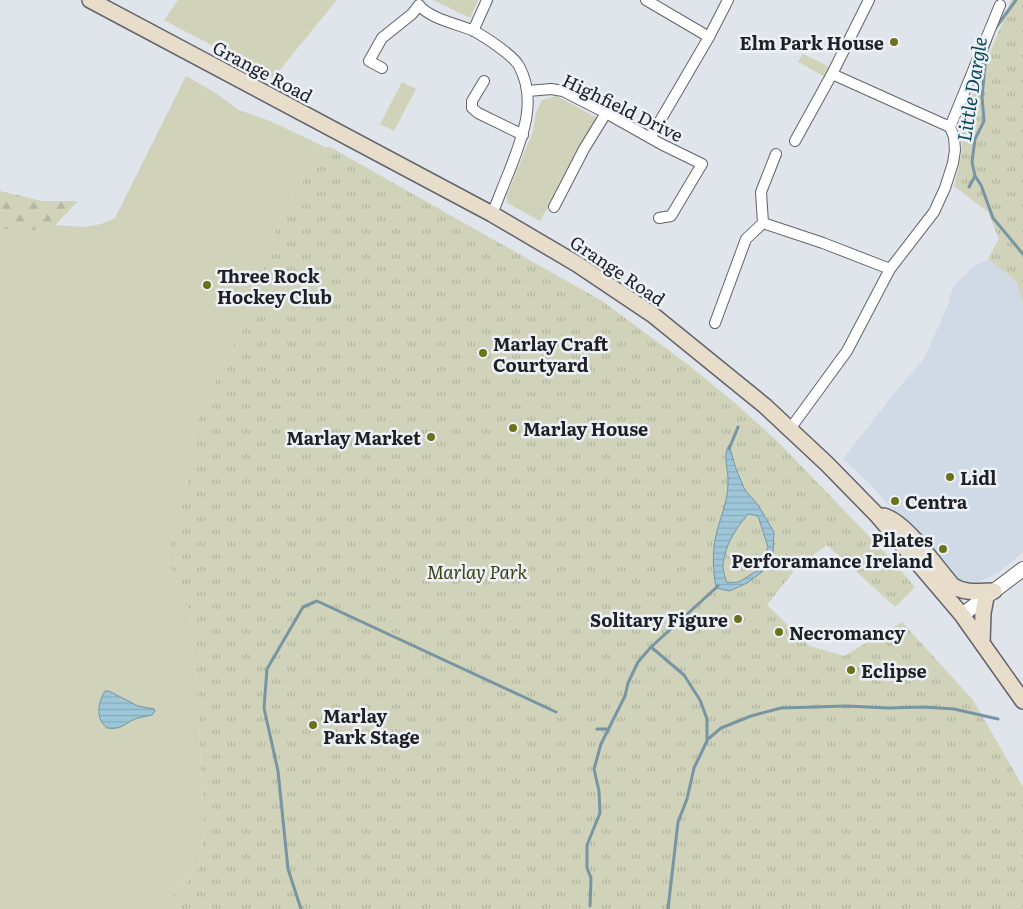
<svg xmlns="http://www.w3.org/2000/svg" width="1023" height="909" font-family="Literata,serif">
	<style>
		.built { fill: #d0d9e6 }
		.green { fill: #d0d3ba }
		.forest { fill: url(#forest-firs) }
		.park { fill: url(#park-tufts) }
		.water { fill: url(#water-rules); stroke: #7795a2; fill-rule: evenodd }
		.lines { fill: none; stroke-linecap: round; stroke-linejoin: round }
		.stream { stroke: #7795a2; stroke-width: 3 }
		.minor-casing { stroke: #61646a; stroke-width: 12 }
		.tertiary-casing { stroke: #61646a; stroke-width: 16 }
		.secondary-casing { stroke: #61646a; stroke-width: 18 }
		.minor { stroke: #fff; stroke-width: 10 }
		.tertiary { stroke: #fff; stroke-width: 14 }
		.secondary { stroke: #e8dcca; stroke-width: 15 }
		.poi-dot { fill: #6c7219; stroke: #edf2f8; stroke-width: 2 }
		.labels { text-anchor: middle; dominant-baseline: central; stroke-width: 5; stroke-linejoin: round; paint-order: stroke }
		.poi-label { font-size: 18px; font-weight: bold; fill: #1f2023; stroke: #edf2f8; text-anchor: start }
		.street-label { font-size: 18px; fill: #1f2023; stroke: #edf2f8 }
		.park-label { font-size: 18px; font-style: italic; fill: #3d3f11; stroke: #edf2f8 }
		.water-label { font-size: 19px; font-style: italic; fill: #0c475a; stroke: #edf2f8 }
	</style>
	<defs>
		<pattern id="forest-firs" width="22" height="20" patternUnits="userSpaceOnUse" patternTransform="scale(1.25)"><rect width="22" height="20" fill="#d0d3ba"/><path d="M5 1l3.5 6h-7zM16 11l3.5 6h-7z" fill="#b2b5a0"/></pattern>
		<pattern id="park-tufts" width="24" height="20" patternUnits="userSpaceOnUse" patternTransform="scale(1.25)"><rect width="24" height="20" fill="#d0d3ba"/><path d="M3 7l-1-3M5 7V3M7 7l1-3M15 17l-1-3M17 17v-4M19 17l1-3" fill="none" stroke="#b2b5a0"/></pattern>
		<pattern id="water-rules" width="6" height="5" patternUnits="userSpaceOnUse" patternTransform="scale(1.25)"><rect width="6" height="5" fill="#9dc7d9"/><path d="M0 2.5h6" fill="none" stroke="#87abba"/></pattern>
	</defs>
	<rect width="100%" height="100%" fill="#e0e4eb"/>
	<path class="built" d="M 988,259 L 1016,281 L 1023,302 L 1023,552 L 998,573 L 978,582 L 966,582 L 956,577 L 866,480 L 843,459 L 896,391 L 924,359 L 948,305 L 953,286 L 973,267 Z"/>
	<path class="green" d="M 178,0 L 337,0 L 273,78 L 164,20 Z
		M 433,0 L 478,0 L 470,18 Z
		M 803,54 L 834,69 L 829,79 L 798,62 Z
		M 186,76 L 214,92 L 239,110 L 270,121 L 325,147 L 286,208 L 274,233 L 252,308 L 198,417 L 187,486 L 172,534 L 168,561 L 188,609 L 198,700 L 204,831 L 198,871 L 159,909 L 0,909 L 0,229 L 37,230 L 55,225 L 85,227 L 101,224 L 115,218 Z
		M 402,82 L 416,89 L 394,131 L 380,124 Z
		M 557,96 L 599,119 L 540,221 L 507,203 L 507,195 L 533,131 L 536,112 L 542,100 Z"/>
	<path class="forest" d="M 0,191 L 42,201 L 78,201 L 55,225 L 37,230 L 0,229 Z"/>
	<path class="park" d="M 1011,0 L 1023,0 L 1023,302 L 1016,281 L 988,259 L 999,239 L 988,212 L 954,186 C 959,165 966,146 959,125 L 1000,29 Z
		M 325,147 L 330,147 L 602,301 L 686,363 L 735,403 L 778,442 L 894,562 L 915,587 L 895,607 L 827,545 L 798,566 L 767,605 L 810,646 L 844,656 L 902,622 L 973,700 L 1023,787 L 1023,909 L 159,909 L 198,871 L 204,831 L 198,700 L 188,609 L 168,561 L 172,534 L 187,486 L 198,417 L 252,308 L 274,233 L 286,208 Z"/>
	<path class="water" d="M 729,445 L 736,469 L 745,490 L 758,505 L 774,532 L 773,555 L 762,572 L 747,583 L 730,591 L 716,588 C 713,571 712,553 716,535 C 720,518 728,501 728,483 C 729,471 722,455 729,445 ZM 748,514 L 758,516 L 768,547 L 758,570 L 739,582 L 727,583 C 726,579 723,572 723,568 C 723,548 736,528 748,514 Z
		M 105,691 L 109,691 L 138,706 L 154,709 L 155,711 L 152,715 C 147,716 141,717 135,719 C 123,724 122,730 107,728 C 95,719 98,702 105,691 Z"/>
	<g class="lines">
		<path class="stream" d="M 994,30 L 1016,0
			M 975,176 L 981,185 L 993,218 L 1023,254
			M 969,187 L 975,176 L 972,162 L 975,139 L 984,121 L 982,97 L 986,54 L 992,36
			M 729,449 L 738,427
			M 597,729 L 608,729
			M 707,740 L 721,728 L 751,716 L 781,708 L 846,706 L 889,708 L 923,707 L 954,709 L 998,719
			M 590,906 L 591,878 L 587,868 L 587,845 L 600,813 L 599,791 L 594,769 L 601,744 L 625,696 L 628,683 L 638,662 L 651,647
			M 301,909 L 288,869 L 278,771 L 264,708 L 267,669 L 303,607 L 317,601 L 556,712
			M 668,909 L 678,822 L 687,799 L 694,768 L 707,741 L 707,719 L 700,700 L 684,675 L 651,647 L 718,586"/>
		<defs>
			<path id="minor" d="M 646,0 L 709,37
				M 419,5 C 430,19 458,24 474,31 C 485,37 513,55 519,66 C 538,101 522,138 509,172 C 503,186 498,200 492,214
				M 473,31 L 487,0
				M 382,68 L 369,61 L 382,38 L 412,14 L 419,5
				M 484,81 L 472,101 L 472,108 L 478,113 L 523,135
				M 528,91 L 551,89 L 563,91 L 606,113 L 661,144 L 702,164 L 671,216 L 659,218
				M 950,127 L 1000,5
				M 650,138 L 709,37 L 728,0
				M 795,141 L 832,74 L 869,0
				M 554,207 L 584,149 L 606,113
				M 763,223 L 761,192 L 776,154
				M 715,323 L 746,239 L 763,223 L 823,243 L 890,269
				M 790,429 L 847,351 L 890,269 L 934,212 L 945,188 L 953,163 L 955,150 L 954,137 L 950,127 L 832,74"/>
			<path id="tertiary" d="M 962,615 L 1023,569"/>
			<path id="secondary" d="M 90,0 L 492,214 L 577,264 L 653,315 L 765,406 L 827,464 L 876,514 L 962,615 L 1023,701
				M 884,516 C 907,523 936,567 953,586 C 966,594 980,591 994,591
				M 982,643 L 983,613 L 986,597"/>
		</defs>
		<use href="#minor" class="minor-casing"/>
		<use href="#tertiary" class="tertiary-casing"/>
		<use href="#secondary" class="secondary-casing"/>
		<use href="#minor" class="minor"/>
		<use href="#tertiary" class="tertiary"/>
		<use href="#secondary" class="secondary"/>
	</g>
	<g class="poi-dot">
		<circle cx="894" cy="42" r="5"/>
		<circle cx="207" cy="285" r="5"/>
		<circle cx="483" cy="353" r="5"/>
		<circle cx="513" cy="428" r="5"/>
		<circle cx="431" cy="437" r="5"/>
		<circle cx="950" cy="477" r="5"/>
		<circle cx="895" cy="501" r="5"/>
		<circle cx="943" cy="549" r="5"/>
		<circle cx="738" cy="619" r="5"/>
		<circle cx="779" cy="632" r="5"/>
		<circle cx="851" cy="670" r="5"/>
		<circle cx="313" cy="725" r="5"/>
	</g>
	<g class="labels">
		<g class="poi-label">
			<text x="884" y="42" text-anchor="end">Elm Park House</text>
			<text x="217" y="275">Three Rock<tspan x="217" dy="21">Hockey Club</tspan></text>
			<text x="493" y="343">Marlay Craft<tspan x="493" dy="21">Courtyard</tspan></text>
			<text x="523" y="428">Marlay House</text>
			<text x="421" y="437" text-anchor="end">Marlay Market</text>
			<text x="960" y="477">Lidl</text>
			<text x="905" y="501">Centra</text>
			<text x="933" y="539" text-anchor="end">Pilates<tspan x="933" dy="21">Perforamance Ireland</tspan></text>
			<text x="728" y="619" text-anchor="end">Solitary Figure</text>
			<text x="789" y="632">Necromancy</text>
			<text x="861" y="670">Eclipse</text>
			<text x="323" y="715">Marlay<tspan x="323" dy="21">Park Stage</tspan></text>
		</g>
		<g class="street-label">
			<text transform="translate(263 71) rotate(28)">Grange Road</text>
			<text transform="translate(623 107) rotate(26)">Highfield Drive</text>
			<text transform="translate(618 270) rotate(34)">Grange Road</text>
		</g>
		<g class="park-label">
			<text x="477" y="571">Marlay Park</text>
		</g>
		<g class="water-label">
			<text transform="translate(971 89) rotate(-81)">Little Dargle</text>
		</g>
	</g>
</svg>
